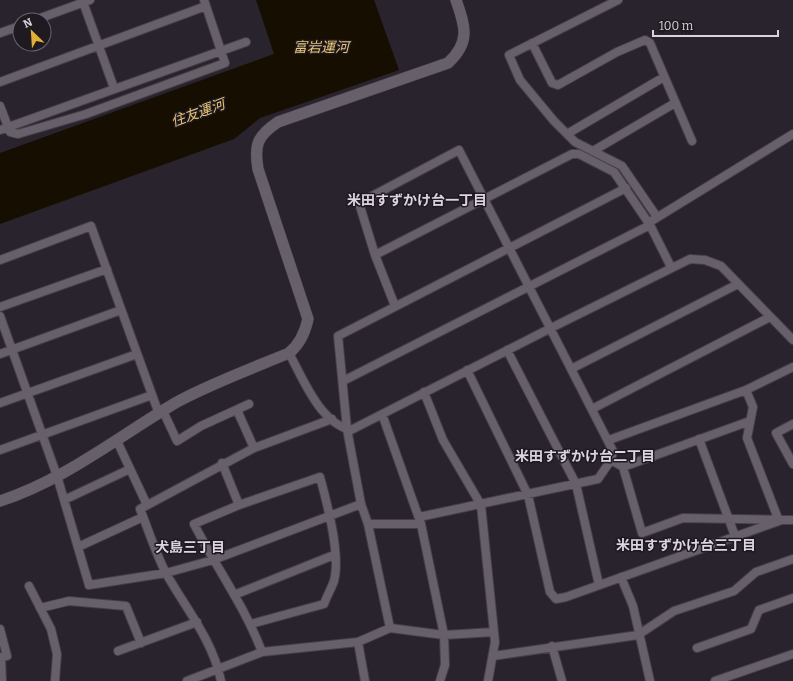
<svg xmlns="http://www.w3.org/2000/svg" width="793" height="681" font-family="Bitter,'Noto Sans JP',serif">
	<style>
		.water { fill: #150e01 }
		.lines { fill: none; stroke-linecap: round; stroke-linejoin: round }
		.street-casing { stroke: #454047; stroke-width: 10 }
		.secondary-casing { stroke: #454047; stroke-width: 12 }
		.street { stroke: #67606b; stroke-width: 8 }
		.secondary { stroke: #67606b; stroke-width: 11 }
		.labels { text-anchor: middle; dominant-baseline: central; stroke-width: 3; stroke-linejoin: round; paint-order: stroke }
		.water-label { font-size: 14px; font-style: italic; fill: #e7c574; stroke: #1f1922 }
		.neighbourhood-label { font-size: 14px; font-weight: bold; fill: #dcd4e0; stroke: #1f1922 }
	</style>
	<rect width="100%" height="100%" fill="#28232c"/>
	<path class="water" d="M 256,0 L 374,0 L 399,70 L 260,118 L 234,139 L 0,224 L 0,153 L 274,54 Z"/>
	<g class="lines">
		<defs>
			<path id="street" d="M 618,0 L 509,55 L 520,80 L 554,121 L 575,142 L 622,166 L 657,217
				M 83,2 L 114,88
				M 35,20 L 90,0
				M 0,33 L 20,26
				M 532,43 L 552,83 L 558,85 L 617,52 L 645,40 L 650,43 L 692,141
				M 0,82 L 206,6
				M 0,106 L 10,132 L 18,134 L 86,114 L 225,63 L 204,0
				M 0,130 L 246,42
				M 567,134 L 664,77
				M 593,151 L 675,103
				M 653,220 L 793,134
				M 375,255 L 359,203 L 459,150 L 613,451 L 611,460 L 598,479 L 419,517
				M 0,260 L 91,226 L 159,414
				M 395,306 L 375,255 L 572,154 L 579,154 L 614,172 L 650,225 L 671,267
				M 0,307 L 107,269
				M 0,316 L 57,476 L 89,585 L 166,573 L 213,560 L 361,504
				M 507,350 L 576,484 L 599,585
				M 289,353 C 303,379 320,423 351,430 L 549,329 L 690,259 L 705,260 L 721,266 L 793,340
				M 0,354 L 121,310
				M 571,369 L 738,284
				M 467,370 L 528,495 L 550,592 L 556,599 L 566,597 L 779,521 L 747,438 L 753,407 L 746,390
				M 343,381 L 650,225
				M 424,392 L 443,440 L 481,505 L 495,642 L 488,681
				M 0,403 L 137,354
				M 592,409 L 770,317
				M 237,410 L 254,448
				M 163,411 L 177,441 L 201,426 L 249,404
				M 382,414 L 421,524 L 444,635 L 445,665 L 440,681
				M 793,424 L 776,433 L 793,464
				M 699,439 L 735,536
				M 609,440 L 746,390 L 793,367
				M 117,441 L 147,505
				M 0,450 L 152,395
				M 611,460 L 623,467 L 750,421
				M 222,463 L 239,505
				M 623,467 L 642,533 L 683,518 L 793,520
				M 64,500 L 130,469
				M 368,524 L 421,524
				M 78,547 L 143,517
				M 621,577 L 633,606 L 650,681
				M 29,586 L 51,629 L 57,654 L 55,681
				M 234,595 L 334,555
				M 40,608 L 69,601 L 126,606 L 141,643
				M 251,624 L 324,604 C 327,596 331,589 334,581 C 341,555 327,503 320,477 L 239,505 L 194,524 C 216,567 245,607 262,652
				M 390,628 L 368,524 L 361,504 L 347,429 L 338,336 L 626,188
				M 0,629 L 7,656 L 0,657
				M 358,642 L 365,681
				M 552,646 L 562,681
				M 697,648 L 751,629 L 759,610 L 793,598
				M 118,651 L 197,622
				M 493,656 L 638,635 L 674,611 L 734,591 L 756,572 L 793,559
				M 1,657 L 2,681
				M 187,681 L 262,652 L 358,642 L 390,628 L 444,635 L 494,632
				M 221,681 C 213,641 187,610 167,575 C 156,555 149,531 140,509 L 254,448 L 332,419
				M 715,681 L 793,654"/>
			<path id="secondary" d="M 0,501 C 65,480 119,436 177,402 C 210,384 253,368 289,353 C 300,344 305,333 308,319 L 258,169 C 254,145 257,136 278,122 L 448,63 C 471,42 465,26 456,0"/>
		</defs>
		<use href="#street" class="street-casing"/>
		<use href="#secondary" class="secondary-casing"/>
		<use href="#street" class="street"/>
		<use href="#secondary" class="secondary"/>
	</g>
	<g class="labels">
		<g class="water-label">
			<text x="321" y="47">富岩運河</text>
			<text transform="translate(198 113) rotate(-20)">住友運河</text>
		</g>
		<g class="neighbourhood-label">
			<text x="417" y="200">米田すずかけ台一丁目</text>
			<text x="585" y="456">米田すずかけ台二丁目</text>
			<text x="686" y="545">米田すずかけ台三丁目</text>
			<text x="190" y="547">犬島三丁目</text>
		</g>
	</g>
	<g transform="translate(32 32) rotate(335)"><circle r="19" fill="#1f1922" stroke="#69646c"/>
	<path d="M0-3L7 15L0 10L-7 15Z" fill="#dfb034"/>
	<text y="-6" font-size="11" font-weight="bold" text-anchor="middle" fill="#d8d4da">N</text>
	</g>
	<path d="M653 30v6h125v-6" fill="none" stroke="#d8d4da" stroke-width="2"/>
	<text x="659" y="30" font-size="12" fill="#d8d4da" stroke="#1f1922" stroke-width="3" paint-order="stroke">100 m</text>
</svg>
